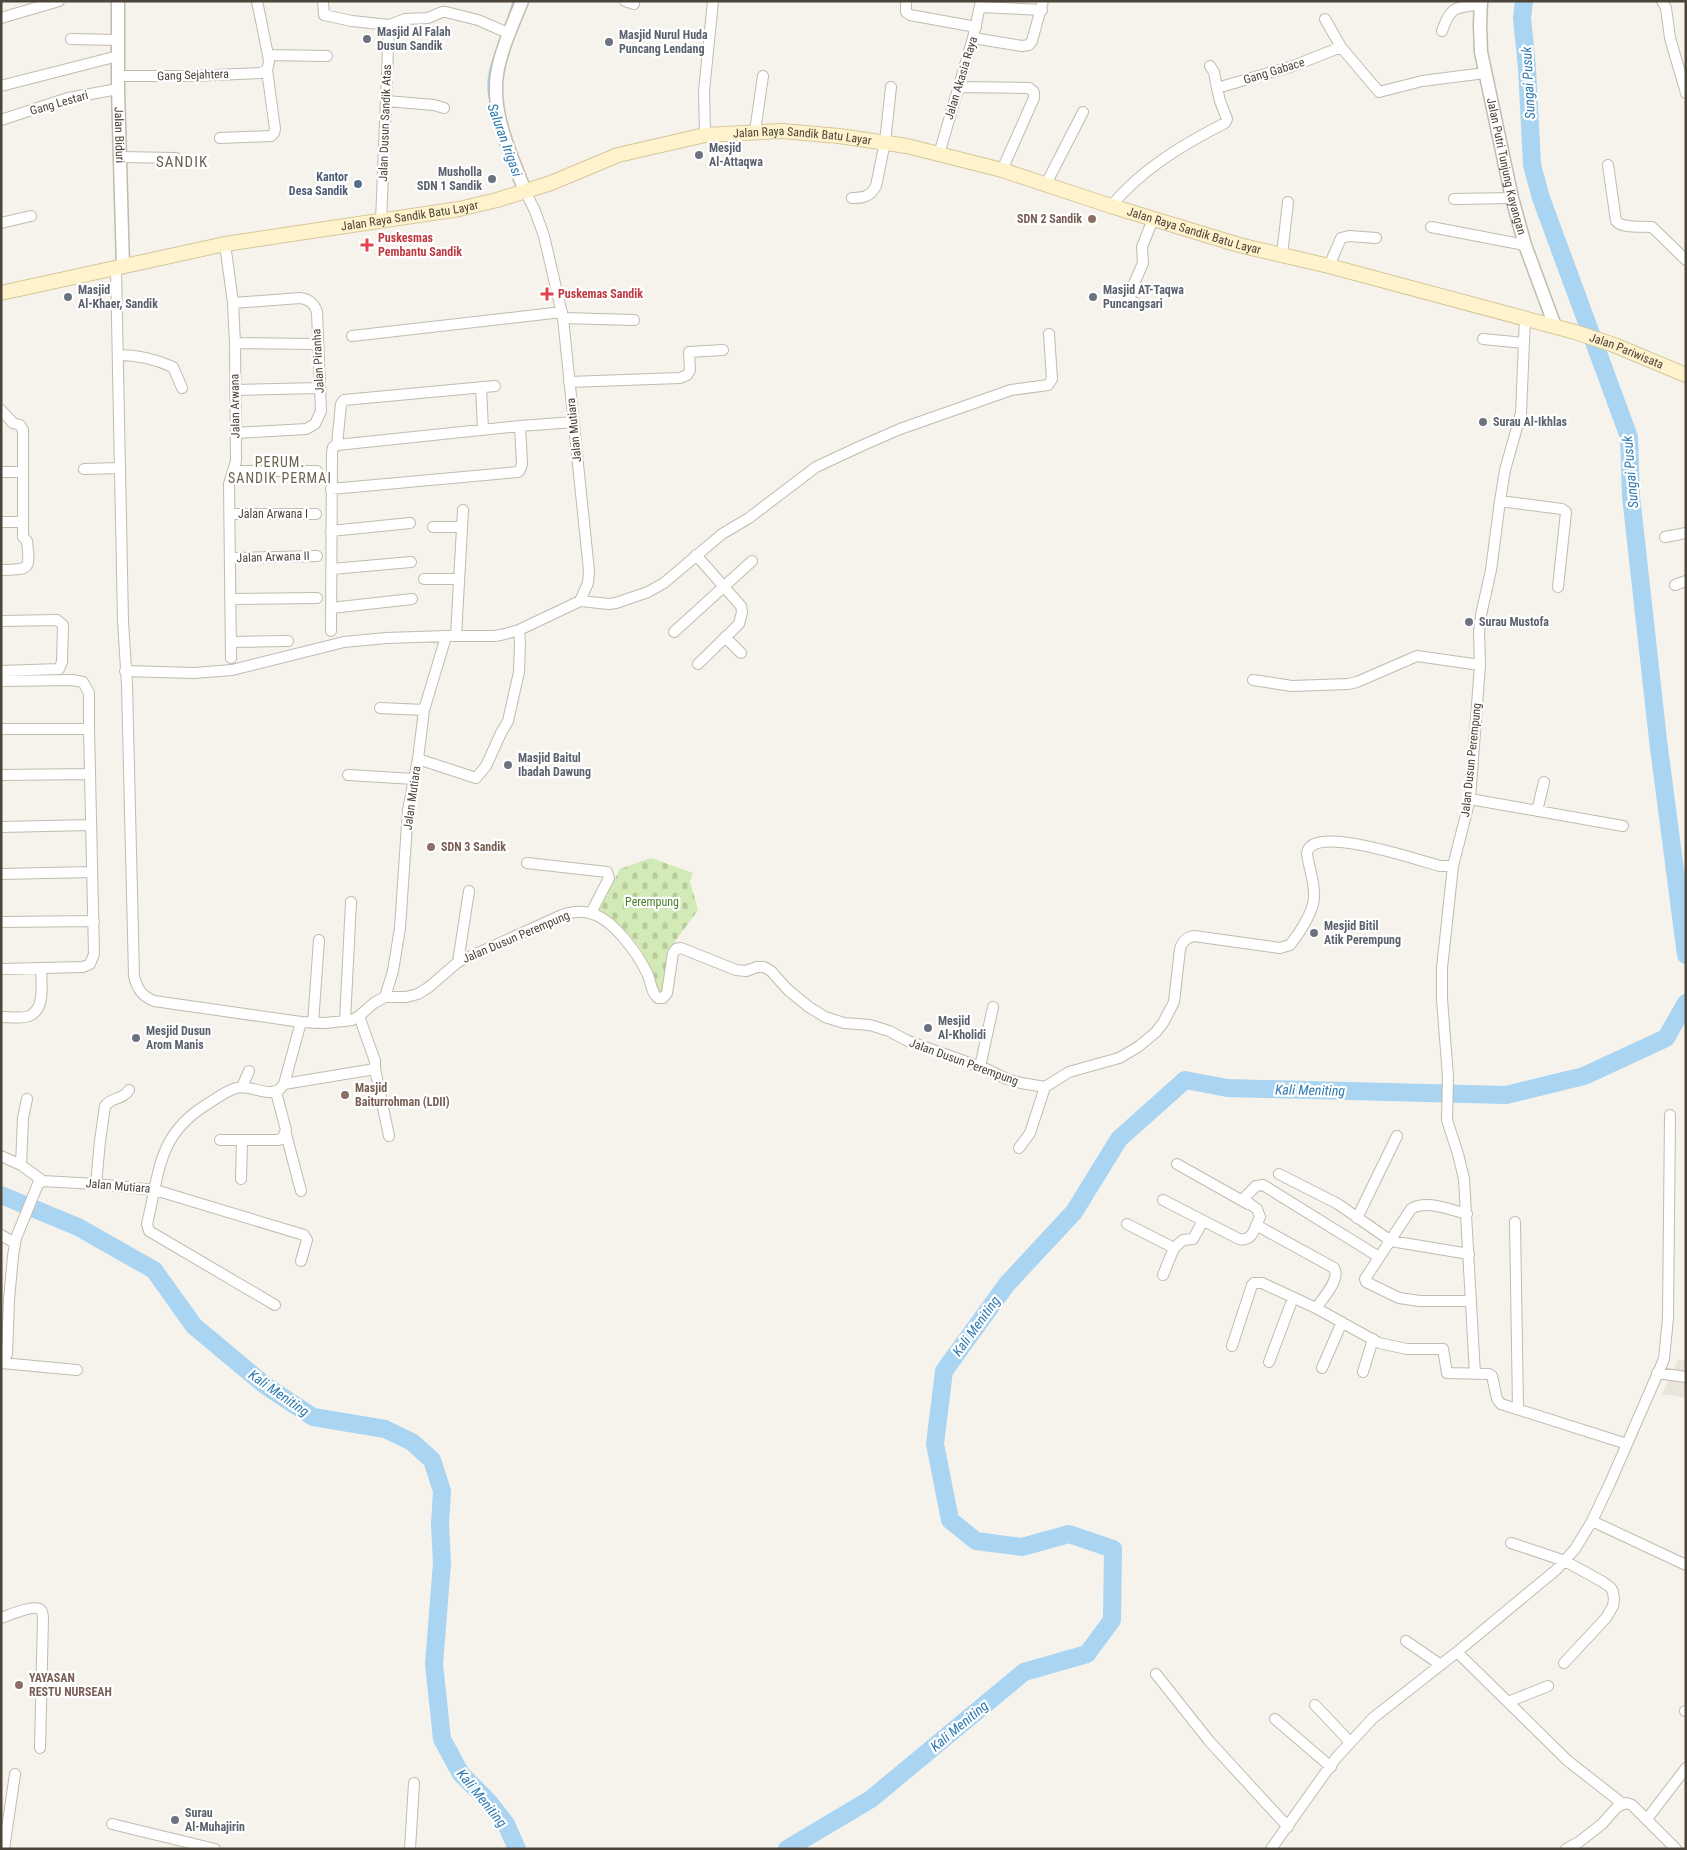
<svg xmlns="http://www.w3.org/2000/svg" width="1687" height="1850" font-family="'Roboto Condensed',sans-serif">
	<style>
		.residential { fill: #eae5da }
		.cemetery { fill: url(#cemetery-stones) }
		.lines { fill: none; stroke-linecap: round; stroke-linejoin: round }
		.stream { stroke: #a9d4f2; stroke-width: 3 }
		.river { stroke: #a9d4f2; stroke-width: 18 }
		.minor-casing { stroke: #c2bbae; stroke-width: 12 }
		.tertiary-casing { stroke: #c2bbae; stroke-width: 15 }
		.secondary-casing { stroke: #d6c79b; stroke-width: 16 }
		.minor { stroke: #fff; stroke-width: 10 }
		.tertiary { stroke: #fff; stroke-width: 12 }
		.secondary { stroke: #fff3cd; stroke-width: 14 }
		.worship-dot { fill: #6b7280; stroke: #fff; stroke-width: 2 }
		.service-dot { fill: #5c6f8a; stroke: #fff; stroke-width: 2 }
		.education-dot { fill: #8d6e63; stroke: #fff; stroke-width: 2 }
		.health-dot { fill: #e0444e; stroke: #fff; stroke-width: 2 }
		.labels { text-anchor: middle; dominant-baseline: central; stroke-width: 4.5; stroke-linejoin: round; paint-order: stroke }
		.worship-label { font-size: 12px; font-weight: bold; fill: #5b616d; stroke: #fff; text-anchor: start }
		.street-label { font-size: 12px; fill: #4b4439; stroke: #fff }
		.service-label { font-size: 12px; font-weight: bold; fill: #4e5e75; stroke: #fff; text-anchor: end }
		.education-label { font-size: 12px; font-weight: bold; fill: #785e54; stroke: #fff; text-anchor: start }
		.health-label { font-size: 12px; font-weight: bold; fill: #be3a42; stroke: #fff; text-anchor: start }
		.park-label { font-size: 12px; fill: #4a7f2a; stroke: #fff }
		.water-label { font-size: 14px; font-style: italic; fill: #2e7ab2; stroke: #fff }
		.neighbourhood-label { font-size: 14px; letter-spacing: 1px; fill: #6e6250; stroke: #fff }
		.quarter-label { font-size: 15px; letter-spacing: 1px; fill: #6e6250; stroke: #fff }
	</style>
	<defs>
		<pattern id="cemetery-stones" width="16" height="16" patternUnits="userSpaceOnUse" patternTransform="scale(1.25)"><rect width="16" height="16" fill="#d2eab5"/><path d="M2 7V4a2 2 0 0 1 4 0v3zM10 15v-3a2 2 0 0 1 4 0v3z" fill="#b6ca9c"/></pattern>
	</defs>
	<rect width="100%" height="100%" fill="#f6f3ec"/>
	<path class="residential" d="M 1678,1359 L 1686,1360 L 1686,1398 L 1662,1394 Z"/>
	<path class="cemetery" d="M 651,858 L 693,873 L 690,881 L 698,910 L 669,950 L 662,993 L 659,993 C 655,982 652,970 646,959 C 637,939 618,923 599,911 L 620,869 Z"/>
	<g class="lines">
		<path class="stream" d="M 509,17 L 514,1
			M 492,104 C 486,89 489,69 496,55"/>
		<path class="river" d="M 1524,1 L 1522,18 L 1527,68 L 1532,165 L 1541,198 L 1629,437 L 1631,496 L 1658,740 L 1686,955
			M 1,1195 L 78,1227 L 154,1270 L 194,1326 L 266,1386 L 313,1417 L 385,1429 L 412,1442 L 432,1460 L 442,1491 L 440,1525 L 442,1563 L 434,1664 L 442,1739 L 461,1774 L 488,1801 L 506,1824 L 517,1849
			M 787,1849 L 871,1799 L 1024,1672 L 1087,1654 L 1112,1620 L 1113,1549 L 1069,1534 L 1022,1547 L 976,1541 L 950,1520 L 935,1444 L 944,1371 L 1007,1284 L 1074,1212 L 1119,1139 L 1185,1080 L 1227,1088 L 1506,1095 L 1584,1076 L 1666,1038 L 1686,1003"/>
		<defs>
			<path id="minor" d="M 323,1 L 324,15 L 352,21 L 389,25 L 405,19 L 428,18 L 442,12 L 446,12 L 478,20 L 510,34
				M 625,1 L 634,4
				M 906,1 L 906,12 L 910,15 L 976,27
				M 1662,1 L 1666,8 L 1670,38 L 1686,93
				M 980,7 L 1042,10
				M 1,18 L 59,1
				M 1325,19 L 1341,47
				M 1442,31 C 1451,5 1456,8 1481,4
				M 973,38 L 1022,46 L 1029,45 L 1032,41 L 1043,1
				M 71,39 L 118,40
				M 268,55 L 327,56
				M 1210,66 L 1214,72 L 1217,88
				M 118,76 L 191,76 L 261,73 L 267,70
				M 1,86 L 118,56
				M 958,87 L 1029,88 L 1034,92 L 1034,98 L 1002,170
				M 386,101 L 434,105 L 444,108
				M 1,120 L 68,98 L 118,89
				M 755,131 L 763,76
				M 705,135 L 704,91 L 713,1
				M 220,138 L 271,136 L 274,133 L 275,129 L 267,70 L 269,62 L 268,55 L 257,1
				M 939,154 L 973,38 L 981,1
				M 120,157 L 176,158
				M 1608,165 L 1616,221 C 1623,229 1641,226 1652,227 L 1686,260
				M 1046,184 L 1083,112
				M 852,198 C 863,198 870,197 876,186 L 885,142 L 891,87
				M 1454,199 L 1512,198
				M 1111,206 C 1142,169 1182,145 1225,123 L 1227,119 L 1220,101 L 1217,88 L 1293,66 L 1341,47 L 1379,92 L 1422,81 L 1485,73
				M 381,221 L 389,25
				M 1,223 L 31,216
				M 1431,227 L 1525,245
				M 225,244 L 233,303 L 235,343 L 236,461 L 229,484 L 231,658
				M 1282,255 L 1288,202
				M 1329,266 L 1341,238 L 1349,236 L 1376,238
				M 116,269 L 123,621 L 127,685 L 134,976 C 137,989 142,996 154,1001 L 301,1022
				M 233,303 L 300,298 C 309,299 314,303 317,312 L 321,411 L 315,424 L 306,429 L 236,433
				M 1136,303 L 1131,301 L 1130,293 L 1143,263 L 1142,247 L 1153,219
				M 563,318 L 634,320
				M 352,336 L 562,312
				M 1483,339 L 1524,343
				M 235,343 L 317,344
				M 119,355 C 138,355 155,359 173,367 L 182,388
				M 569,382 L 680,378 L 687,375 L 690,370 L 689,352 L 723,350
				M 481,387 L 483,430
				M 235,390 L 319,388
				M 1,410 L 13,423 L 20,425 L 23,430 L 23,537 L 27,541 C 30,570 31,569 1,570
				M 337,445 L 341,404 L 344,400 L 495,386
				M 84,469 L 120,468
				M 233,471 L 317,471
				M 1,472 L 23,472
				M 331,489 L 518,472 L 520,470 L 522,464 L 520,426
				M 1500,501 L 1562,509 L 1566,512 L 1558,587
				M 230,514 L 316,514
				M 1,522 L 23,522
				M 433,527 L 462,527
				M 331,531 L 410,523
				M 1665,537 L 1686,533
				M 696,555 L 741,606 L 742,612 L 739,624 L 698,664
				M 230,558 L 317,556
				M 332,569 L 411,562
				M 424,579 L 459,579
				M 1675,585 L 1686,581
				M 230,599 L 317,598
				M 580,601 L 609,604 L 616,603 L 648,592 L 664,583 L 722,534 L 749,518 L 816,467 L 861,446 L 900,429 L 1011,390 L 1048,385 L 1052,379 L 1049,334
				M 331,608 L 412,599
				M 1,621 L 57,620 L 63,625 L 62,662 L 59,669 L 1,671
				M 331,631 L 332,453 L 333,447 L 337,445 L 520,426 L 574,422
				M 674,632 L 752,561
				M 456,636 L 463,510
				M 725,637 L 741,653
				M 231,642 L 288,641
				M 125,671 L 194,673 L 232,670 L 344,642 L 386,638 L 447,636
				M 1253,680 L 1292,686 L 1348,684 L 1357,682 L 1417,656 L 1480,665
				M 1,681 L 72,680 L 83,682 L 89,693 L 89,729
				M 380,708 L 424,710
				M 1,729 L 89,729 L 94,954 L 90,964 L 83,967 L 1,969
				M 418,759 L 476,778 L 486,766 L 501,733 L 508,721 L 519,672 L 520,643 L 519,630
				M 1,775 L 90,774
				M 348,775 L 414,779
				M 1470,799 L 1623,826
				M 1537,811 L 1544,782
				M 1,827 L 91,825
				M 527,863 L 607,872 L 609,878 L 591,913
				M 1453,866 L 1442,968 L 1442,999 L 1448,1077 L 1447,1120 L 1458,1154 L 1464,1179 L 1475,1374
				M 1,874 L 92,872
				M 1,922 L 94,921
				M 458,962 L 469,891
				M 385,997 L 406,997 L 418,994 L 429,987 L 458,962 L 562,915 C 570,912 581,911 589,913 C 612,917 638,954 647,973 C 651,981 651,993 658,998 L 663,998 L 667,993 L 673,953 L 676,949 L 681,948 L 736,970 L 746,971 L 757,967 L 764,967 L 771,971 L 788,990 L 809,1007 L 825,1017 L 844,1023 L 870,1025 L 889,1031 L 908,1041 L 986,1069 L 1007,1079 L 1021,1083 L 1045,1087 L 1069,1072 L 1119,1058 L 1138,1047 L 1156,1032 L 1163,1023 L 1174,1002 L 1180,949 C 1182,942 1187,937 1194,936 L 1280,948 L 1290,945 C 1299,934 1314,911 1314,897 C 1315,883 1309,868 1307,854 C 1309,822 1420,861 1440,866 L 1453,866 L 1470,799 L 1480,665 L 1479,632 L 1481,615 L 1491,570 L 1500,501 L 1505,470 L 1521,413 L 1525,318
				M 1,1017 C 10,1017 21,1019 29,1016 C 46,1009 41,983 41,969
				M 345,1021 L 351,902
				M 313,1023 L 319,940
				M 980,1067 L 993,1007
				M 375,1069 L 389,1136
				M 284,1084 L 375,1069 L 375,1061 L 359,1016
				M 242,1087 L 249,1071
				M 286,1134 L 301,1191
				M 220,1140 L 279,1140 L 283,1137 L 286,1130 L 276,1092
				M 1019,1148 L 1030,1133 L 1045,1087
				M 1,1156 L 21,1165 L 43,1181
				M 1177,1164 L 1248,1204
				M 21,1165 L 23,1118 L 27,1099
				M 1279,1174 L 1338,1204 L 1391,1241 L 1469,1254
				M 241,1179 L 242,1140
				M 96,1184 L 100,1141 L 105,1106 C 111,1097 123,1100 129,1090
				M 1163,1200 L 1239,1239 C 1253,1242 1255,1227 1260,1217 L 1257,1209 L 1246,1201 L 1246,1196 L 1256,1186 L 1263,1185 L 1379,1257
				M 1467,1214 C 1450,1210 1426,1199 1411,1209 L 1365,1279 L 1366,1282 L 1399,1298 L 1420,1301 L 1471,1301
				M 1357,1218 L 1397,1136
				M 1515,1222 L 1518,1408
				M 1127,1224 L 1174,1248
				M 1256,1225 L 1334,1268 C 1341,1279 1323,1298 1316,1308
				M 1,1235 L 15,1243
				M 1163,1275 L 1174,1248 L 1183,1240 L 1193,1239 L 1203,1221
				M 275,1305 L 149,1231 L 147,1224 C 160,1171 157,1134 209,1103 C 217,1098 226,1091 236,1088 C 250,1084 268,1098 280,1089 L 284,1084 L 301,1022 L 326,1023 L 352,1020 L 359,1016 L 374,1003 L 385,997 L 393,971 L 400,928 L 408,810 L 418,759 L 424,710 L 445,640 L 447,636 L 495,636 L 505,634 L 519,630 L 580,601 L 588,583 L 589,571 L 563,318 L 544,236 L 535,211 L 525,191
				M 1232,1346 L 1252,1285 L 1254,1283 L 1262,1283 L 1316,1308 L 1379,1343 L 1407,1349 L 1443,1349 L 1447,1373 L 1489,1374 L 1492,1376 L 1497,1399 L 1501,1404 L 1627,1444
				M 1269,1362 L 1293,1298
				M 2,1363 L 77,1370
				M 1,1364 L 7,1354 L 9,1300 L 13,1256 L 16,1238 L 38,1184 L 43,1181 L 96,1184 L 155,1190 L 304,1235 L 307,1240 L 301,1261
				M 1322,1368 L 1342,1322
				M 1363,1372 L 1373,1339
				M 1657,1373 L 1686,1377
				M 1592,1521 L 1686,1565
				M 1511,1543 L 1565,1561 L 1603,1582 L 1611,1588 L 1613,1592 L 1614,1599 L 1613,1606 L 1606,1618 L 1564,1663
				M 1,1618 C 9,1615 35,1604 41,1610 C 42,1611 43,1616 43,1618 L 40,1748
				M 1406,1641 L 1441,1665
				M 1457,1652 L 1568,1761 L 1623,1804
				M 1156,1674 L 1210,1742 L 1288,1827
				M 1508,1702 L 1548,1686
				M 1315,1705 L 1350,1742
				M 1685,1711 L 1686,1711
				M 1275,1719 L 1331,1767
				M 1647,1819 L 1686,1768
				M 112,1824 L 215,1849
				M 4,1849 L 15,1774
				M 410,1849 L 414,1783
				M 1271,1849 L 1336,1758 L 1373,1718 L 1457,1652 L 1556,1570 L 1575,1549 L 1592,1521 L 1610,1483 L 1664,1359 L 1668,1318 L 1670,1115
				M 1566,1849 L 1579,1842 L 1602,1824 L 1617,1807 L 1626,1803 L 1632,1805 L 1676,1849"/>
			<g id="tertiary">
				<path id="s1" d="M 118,1 L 118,89 L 123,267"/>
				<path d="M 522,1 C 513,24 501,49 497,74 C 491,114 511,155 525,191"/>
				<path id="s2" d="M 1481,1 L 1480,25 L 1481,52 L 1512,198 L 1525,245 L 1555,326"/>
			</g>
			<g id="secondary">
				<path id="s3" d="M 1,293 L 225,244 L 459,209 L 497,200 L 551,183 L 618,155 L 705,135 L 782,131 L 839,136 L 907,146 L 1002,170 L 1111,206 L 1239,245 L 1329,266 L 1575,332 L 1614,345 L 1686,375"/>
			</g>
		</defs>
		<use href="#minor" class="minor-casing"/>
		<use href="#tertiary" class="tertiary-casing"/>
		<use href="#secondary" class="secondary-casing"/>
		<use href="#minor" class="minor"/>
		<use href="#tertiary" class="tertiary"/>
		<use href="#secondary" class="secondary"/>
	</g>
	<g class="worship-dot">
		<circle cx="367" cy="39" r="5"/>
		<circle cx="609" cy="42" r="5"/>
		<circle cx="699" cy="155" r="5"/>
		<circle cx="492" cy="179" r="5"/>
		<circle cx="68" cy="297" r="5"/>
		<circle cx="1093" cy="297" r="5"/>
		<circle cx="1483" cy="422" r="5"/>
		<circle cx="1469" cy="622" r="5"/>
		<circle cx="508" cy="765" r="5"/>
		<circle cx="1314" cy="933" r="5"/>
		<circle cx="928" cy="1028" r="5"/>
		<circle cx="136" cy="1038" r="5"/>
		<circle cx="175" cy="1820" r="5"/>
	</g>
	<circle class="service-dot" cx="358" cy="184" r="5"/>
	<g class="education-dot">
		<circle cx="1092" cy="219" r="5"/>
		<circle cx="431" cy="847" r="5"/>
		<circle cx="345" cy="1095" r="5"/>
		<circle cx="19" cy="1685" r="5"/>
	</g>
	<g class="health-dot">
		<path d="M364.5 237.5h5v5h5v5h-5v5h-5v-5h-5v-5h5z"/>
		<path d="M544.5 286.5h5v5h5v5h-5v5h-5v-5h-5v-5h5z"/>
	</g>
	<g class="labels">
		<g class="worship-label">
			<text x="377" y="32">Masjid Al Falah<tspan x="377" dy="14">Dusun Sandik</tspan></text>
			<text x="619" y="35">Masjid Nurul Huda<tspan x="619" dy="14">Puncang Lendang</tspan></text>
			<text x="709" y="148">Mesjid<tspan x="709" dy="14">Al-Attaqwa</tspan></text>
			<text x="482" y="172" text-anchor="end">Musholla<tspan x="482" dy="14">SDN 1 Sandik</tspan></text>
			<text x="78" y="290">Masjid<tspan x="78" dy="14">Al-Khaer, Sandik</tspan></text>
			<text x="1103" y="290">Masjid AT-Taqwa<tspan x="1103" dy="14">Puncangsari</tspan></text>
			<text x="1493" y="422">Surau Al-Ikhlas</text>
			<text x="1479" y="622">Surau Mustofa</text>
			<text x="518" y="758">Masjid Baitul<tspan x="518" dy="14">Ibadah Dawung</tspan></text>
			<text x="1324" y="926">Mesjid Bitil<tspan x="1324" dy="14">Atik Perempung</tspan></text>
			<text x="938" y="1021">Mesjid<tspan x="938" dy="14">Al-Kholidi</tspan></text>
			<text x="146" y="1031">Mesjid Dusun<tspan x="146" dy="14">Arom Manis</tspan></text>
			<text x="185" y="1813">Surau<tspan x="185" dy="14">Al-Muhajirin</tspan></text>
		</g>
		<g class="street-label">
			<text transform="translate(1274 71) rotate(-17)">Gang Gabace</text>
			<text transform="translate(193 75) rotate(-2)">Gang Sejahtera</text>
			<text transform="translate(961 78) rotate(-73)">Jalan Akasia Raya</text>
			<text transform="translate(59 103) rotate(-16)">Gang Lestari</text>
			<text transform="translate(385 123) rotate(-88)">Jalan Dusun Sandik Atas</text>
			<text stroke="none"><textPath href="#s1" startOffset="134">Jalan Biduri</textPath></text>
			<text stroke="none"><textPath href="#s3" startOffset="821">Jalan Raya Sandik Batu Layar</textPath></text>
			<text stroke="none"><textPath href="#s2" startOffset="168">Jalan Putri Tunjung Kayangan</textPath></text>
			<text stroke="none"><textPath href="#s3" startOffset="416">Jalan Raya Sandik Batu Layar</textPath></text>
			<text stroke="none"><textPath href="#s3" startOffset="1226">Jalan Raya Sandik Batu Layar</textPath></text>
			<text stroke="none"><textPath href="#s3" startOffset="1675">Jalan Pariwisata</textPath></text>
			<text transform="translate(318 361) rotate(-93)">Jalan Piranha</text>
			<text transform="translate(235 406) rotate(-91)">Jalan Arwana</text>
			<text transform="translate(574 430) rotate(-96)">Jalan Mutiara</text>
			<text x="273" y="514">Jalan Arwana I</text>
			<text transform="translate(273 557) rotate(-2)">Jalan Arwana II</text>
			<text transform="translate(1471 760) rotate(-84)">Jalan Dusun Perempung</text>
			<text transform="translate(412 798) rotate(-82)">Jalan Mutiara</text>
			<text transform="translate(516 937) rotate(-23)">Jalan Dusun Perempung</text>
			<text transform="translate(964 1062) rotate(20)">Jalan Dusun Perempung</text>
			<text transform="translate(118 1186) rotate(5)">Jalan Mutiara</text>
		</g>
		<g class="service-label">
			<text x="348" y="177">Kantor<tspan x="348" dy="14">Desa Sandik</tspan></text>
		</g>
		<g class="education-label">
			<text x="1082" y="219" text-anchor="end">SDN 2 Sandik</text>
			<text x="441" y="847">SDN 3 Sandik</text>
			<text x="355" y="1088">Masjid<tspan x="355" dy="14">Baiturrohman (LDII)</tspan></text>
			<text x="29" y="1678">YAYASAN<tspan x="29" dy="14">RESTU NURSEAH</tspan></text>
		</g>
		<g class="health-label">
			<text x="378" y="238">Puskesmas<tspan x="378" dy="14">Pembantu Sandik</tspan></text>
			<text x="558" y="294">Puskemas Sandik</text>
		</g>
		<g class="park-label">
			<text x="652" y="902">Perempung</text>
		</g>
		<g class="water-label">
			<text transform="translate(1528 83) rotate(-93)">Sungai Pusuk</text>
			<text transform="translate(505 140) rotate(70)">Saluran Irigasi</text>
			<text transform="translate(1630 472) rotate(-95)">Sungai Pusuk</text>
			<text transform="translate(1310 1090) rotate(1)">Kali Meniting</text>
			<text transform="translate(976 1326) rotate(-54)">Kali Meniting</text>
			<text transform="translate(279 1393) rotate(35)">Kali Meniting</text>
			<text transform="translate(959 1726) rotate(-40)">Kali Meniting</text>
			<text transform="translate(482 1798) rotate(51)">Kali Meniting</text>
		</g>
		<g class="neighbourhood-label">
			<text x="280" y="462">PERUM.<tspan x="280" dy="16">SANDIK PERMAI</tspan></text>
		</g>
		<g class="quarter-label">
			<text x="182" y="162">SANDIK</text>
		</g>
	</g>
	<rect width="1687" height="1850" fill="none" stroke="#4b4439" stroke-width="5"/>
</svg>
